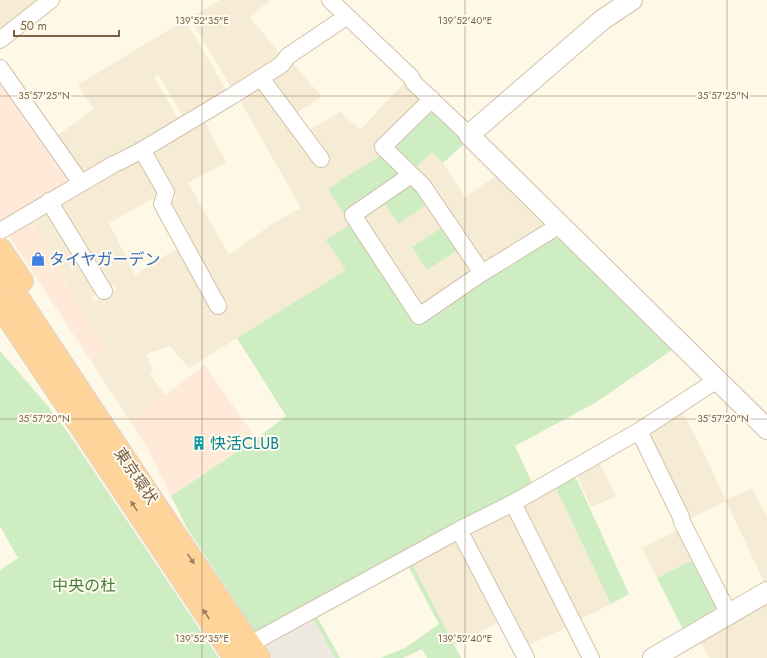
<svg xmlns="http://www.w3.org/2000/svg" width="767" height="658" font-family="Jost,'Noto Sans JP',sans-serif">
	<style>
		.residential { fill: #f6ebd4 }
		.commercial { fill: #ffeada }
		.industrial { fill: #eee9e0 }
		.green { fill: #ceedc3 }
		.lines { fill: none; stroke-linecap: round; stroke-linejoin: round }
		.minor-casing { stroke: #d1c1ab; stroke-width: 18 }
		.tertiary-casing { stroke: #d1c1ab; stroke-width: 22 }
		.trunk-casing { stroke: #dcd6cf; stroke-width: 24 }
		.minor { stroke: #fff; stroke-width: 16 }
		.tertiary { stroke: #fff; stroke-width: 20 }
		.trunk { stroke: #fed49b; stroke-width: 22 }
		.oneway { fill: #9b7e5d }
		.ticks { fill: none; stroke: #7a6148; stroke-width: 1; stroke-opacity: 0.45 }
		.labels { text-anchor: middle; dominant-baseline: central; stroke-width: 4; stroke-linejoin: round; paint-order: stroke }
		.shop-label { font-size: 16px; fill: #366cbe; stroke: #fffbef; text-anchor: start }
		.culture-label { font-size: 16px; fill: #0d838f; stroke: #fffbef; text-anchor: start }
		.street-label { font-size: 16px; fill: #7a6148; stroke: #fffbef }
		.park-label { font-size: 16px; fill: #49813f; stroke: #fffbef }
		.ticks-label { font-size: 10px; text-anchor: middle; fill: #7a6148; stroke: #fffbef; stroke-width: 4; stroke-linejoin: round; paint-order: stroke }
	</style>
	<rect width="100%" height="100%" fill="#fef8e7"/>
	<path class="residential" d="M 0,0 L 42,0 L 0,32 Z
		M 220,0 L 270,0 L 250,17 L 280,54 L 276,58 L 279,62 L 233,91 L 190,18 Z
		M 185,20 L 228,93 L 185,120 L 158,74 L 154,77 L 181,123 L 87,173 L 78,170 L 55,137 L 94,109 L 78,85 Z
		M 292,62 L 322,97 L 293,115 L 266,79 Z
		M 260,83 L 306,132 L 340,112 L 360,130 L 404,83 L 420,98 L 419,104 L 383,154 L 341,180 L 328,189 L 351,224 L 346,270 L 189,368 L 170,346 L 146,354 L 153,371 L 150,374 L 165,395 L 130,421 L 91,361 L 106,349 L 93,329 L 30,218 L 45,209 L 97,288 L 96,295 L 91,297 L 94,302 L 117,289 L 115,285 L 111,287 L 104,285 L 58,206 L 59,200 L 136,158 L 143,160 L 159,190 L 157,196 L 109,223 L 135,275 L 176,249 L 182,249 L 218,312 L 226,307 L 227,303 L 222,296 L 217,295 L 190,244 L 191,239 L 187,232 L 182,232 L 169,207 L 171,201 L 176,198 L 153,157 L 153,147 L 203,119 L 226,162 L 188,183 L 229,255 L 272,224 L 301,208 L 238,97 Z
		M 432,152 L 443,163 L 465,197 L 497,175 L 544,220 L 542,229 L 486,263 L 479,261 L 414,170 Z
		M 383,202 L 427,204 L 443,227 L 412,247 L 427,270 L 458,250 L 470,267 L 469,275 L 425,303 L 417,302 L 363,220 L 364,214 Z
		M 681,409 L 703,451 L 726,500 L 752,488 L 767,517 L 767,583 L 765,584 L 726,501 L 687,520 L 643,432 Z
		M 599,461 L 616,496 L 591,507 L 576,474 Z
		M 554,484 L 611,604 L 577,621 L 518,504 Z
		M 511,508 L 569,626 L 525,647 L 465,531 Z
		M 682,528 L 697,558 L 657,578 L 642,548 Z
		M 460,539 L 501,621 L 454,645 L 410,560 Z
		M 767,602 L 767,658 L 709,658 L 700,641 Z"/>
	<path class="commercial" d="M 0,79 L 67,176 L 66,184 L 0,223 Z
		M 30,218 L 93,329 L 106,349 L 91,361 L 6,232 Z
		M 205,365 L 256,439 L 171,496 L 147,448 L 130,421 Z"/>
	<path class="industrial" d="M 311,615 L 335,658 L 272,658 L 262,642 Z"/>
	<path class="green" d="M 428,112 L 435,112 L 465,143 L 443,163 L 432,152 L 414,170 L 395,151 L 395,144 Z
		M 383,154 L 399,170 L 398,177 L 344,214 L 328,189 L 341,180 Z
		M 407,185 L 414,185 L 427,204 L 399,224 L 383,202 Z
		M 351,224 L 417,323 L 552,237 L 562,240 L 675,348 L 595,403 L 515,446 L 534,487 L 258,636 L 188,530 L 171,496 L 256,439 L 286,416 L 237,338 L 346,270 L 326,240 Z
		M 443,227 L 458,250 L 427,270 L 412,247 Z
		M 0,351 L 48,406 L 69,434 L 219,658 L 0,658 L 0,570 L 18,558 L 0,526 Z
		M 572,475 L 577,480 L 629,594 L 611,604 L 554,484 Z
		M 697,558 L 720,610 L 684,631 L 657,578 Z
		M 410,560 L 461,658 L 427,658 L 422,649 L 403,658 L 380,658 L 405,648 L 439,624 L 407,564 L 316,615 L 340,658 L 335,658 L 311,615 Z"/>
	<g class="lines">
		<defs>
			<path id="minor" d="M 330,0 L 411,77 L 414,83 L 469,135
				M 0,40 L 51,0
				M 0,68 L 81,183
				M 261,78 L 321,159
				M 432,99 L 383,147 L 423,186 L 482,273
				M 142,150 L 166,192 L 162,204 L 218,306
				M 411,175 L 353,215 L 419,316 L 482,273 L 560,225
				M 49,201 L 104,291
				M 0,231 L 114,164 L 121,161 L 142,150 L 232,96 L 281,65 L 288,56 L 346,17
				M 639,431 L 681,517 L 682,522 L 729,614
				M 513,503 L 591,658
				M 459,530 L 526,658
				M 250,644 L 459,530 L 513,503 L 639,431 L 717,380"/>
			<path id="tertiary" d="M 632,0 L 602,20 L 469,135 L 767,429
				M 653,658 L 767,592"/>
			<path id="trunk" d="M 0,249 L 22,281
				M 0,271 L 174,533 L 259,658
				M 0,305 L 235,658"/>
		</defs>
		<use href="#minor" class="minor-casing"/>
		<use href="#tertiary" class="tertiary-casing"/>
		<use href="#trunk" class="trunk-casing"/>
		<use href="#minor" class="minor"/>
		<use href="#tertiary" class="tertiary"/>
		<use href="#trunk" class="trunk"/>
	</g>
	<defs><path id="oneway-solid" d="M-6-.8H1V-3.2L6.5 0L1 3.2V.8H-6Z"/></defs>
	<g class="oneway">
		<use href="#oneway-solid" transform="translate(134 506) rotate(-124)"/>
		<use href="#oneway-solid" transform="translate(191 559) rotate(56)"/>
		<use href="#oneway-solid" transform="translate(206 614) rotate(-124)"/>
	</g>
	<path class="ticks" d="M 202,0 L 202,658M 465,0 L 465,658M 727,0 L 727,658M 0,96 L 767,96M 0,419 L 767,419"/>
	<defs>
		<symbol id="shop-bare" viewBox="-9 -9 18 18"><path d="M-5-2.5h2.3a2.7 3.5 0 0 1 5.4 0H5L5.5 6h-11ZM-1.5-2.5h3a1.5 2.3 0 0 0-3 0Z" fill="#3f7fe0" stroke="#fffbef" stroke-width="2.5" paint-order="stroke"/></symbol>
		<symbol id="building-bare" viewBox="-9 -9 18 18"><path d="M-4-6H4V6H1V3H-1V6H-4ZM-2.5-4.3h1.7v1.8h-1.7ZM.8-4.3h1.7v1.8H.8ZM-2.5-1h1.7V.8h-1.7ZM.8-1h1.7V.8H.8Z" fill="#0f9aa8" stroke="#fffbef" stroke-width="2.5" paint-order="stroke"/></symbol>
	</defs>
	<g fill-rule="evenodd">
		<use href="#shop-bare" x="28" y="249" width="20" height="20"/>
		<use href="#building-bare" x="189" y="433" width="20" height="20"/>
	</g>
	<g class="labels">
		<g class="shop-label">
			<text x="49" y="259">タイヤガーデン</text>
		</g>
		<g class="culture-label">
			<text x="210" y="443">快活CLUB</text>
		</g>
		<g class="street-label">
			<text transform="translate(136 476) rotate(56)">東京環状</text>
		</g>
		<g class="park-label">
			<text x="84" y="585">中央の杜</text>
		</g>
	</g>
	<g class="ticks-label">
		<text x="202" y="24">139°52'35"E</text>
		<text x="465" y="24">139°52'40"E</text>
		<text x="44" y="99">35°57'25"N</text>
		<text x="723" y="99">35°57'25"N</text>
		<text x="44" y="422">35°57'20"N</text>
		<text x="723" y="422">35°57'20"N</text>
		<text x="202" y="642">139°52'35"E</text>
		<text x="465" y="642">139°52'40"E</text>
	</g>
	<path d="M14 30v6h105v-6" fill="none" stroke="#7a6148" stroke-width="2"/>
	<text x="20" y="30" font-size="12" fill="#7a6148" stroke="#fffbef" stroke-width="3" paint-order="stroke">50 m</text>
</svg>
